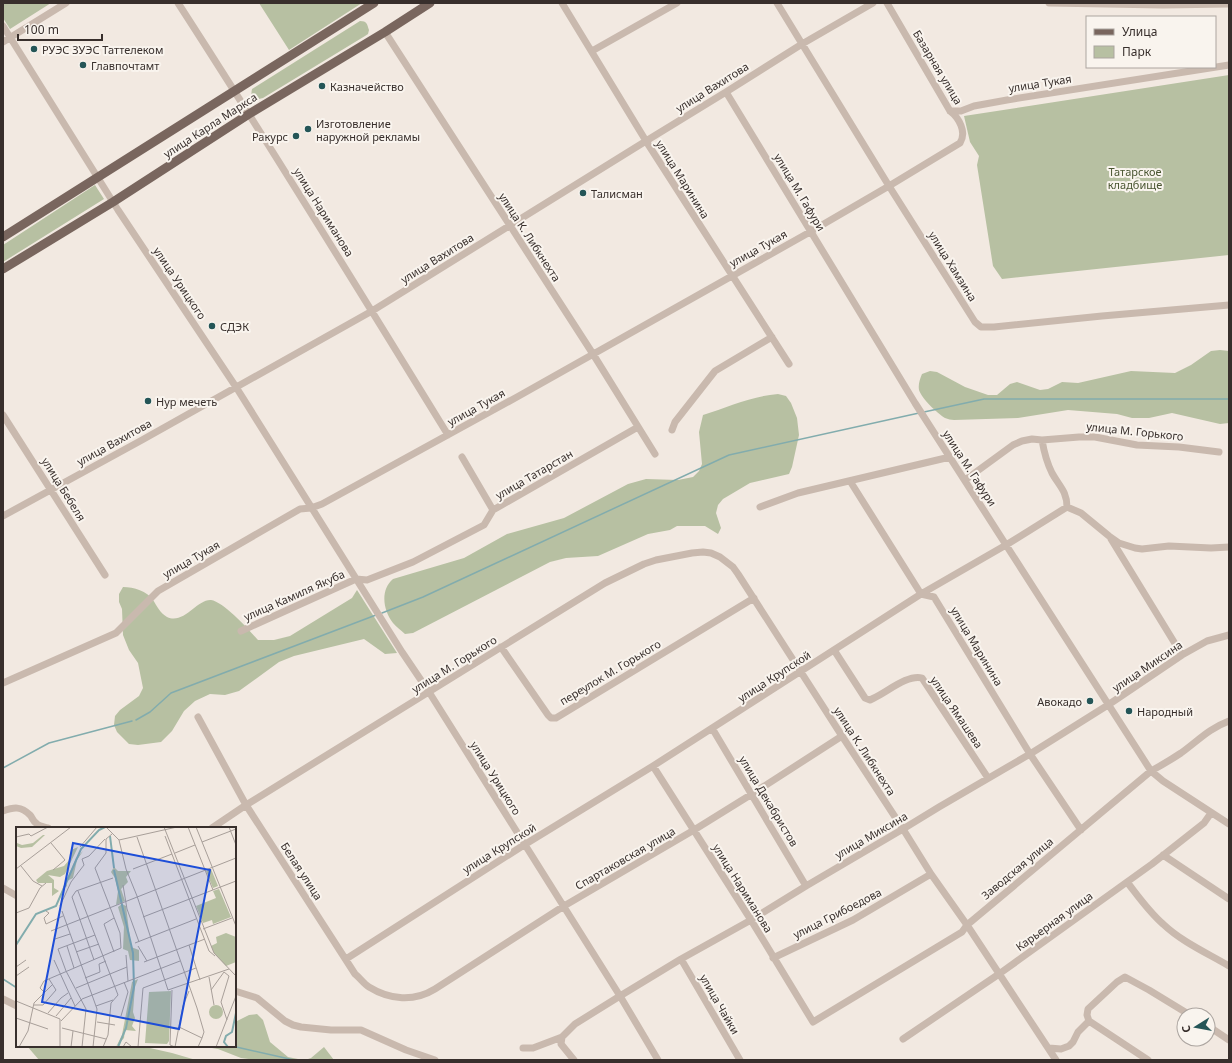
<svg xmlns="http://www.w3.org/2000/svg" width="1232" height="1063" font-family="'Noto Sans',sans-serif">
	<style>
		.green { fill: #b7c0a2 }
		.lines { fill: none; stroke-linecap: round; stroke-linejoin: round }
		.stream { stroke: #82acad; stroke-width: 1.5 }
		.minor { stroke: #c9b9ae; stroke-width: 7 }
		.major { stroke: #79665e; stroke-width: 9 }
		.poi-dot { fill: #245557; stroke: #f9f4ee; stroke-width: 1.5 }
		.labels { text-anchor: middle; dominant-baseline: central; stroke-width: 4; stroke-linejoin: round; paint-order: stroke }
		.poi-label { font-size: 11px; fill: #382f2c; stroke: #f9f4ee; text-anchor: start }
		.street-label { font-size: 11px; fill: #382f2c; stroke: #f9f4ee }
		.park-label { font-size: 11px; fill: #495531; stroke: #f9f4ee }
		.inset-river { fill: none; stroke: #82acad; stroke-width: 2 }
		.inset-road { fill: none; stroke: #a89f99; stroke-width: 1 }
		.view { fill: #1d4ed8; fill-opacity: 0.15; stroke: #1d4ed8; stroke-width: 2 }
		.inset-edge { fill: none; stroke: #382f2c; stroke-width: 2 }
	</style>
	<rect width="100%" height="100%" fill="#f2e9e1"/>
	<path class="green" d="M 3,3 L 51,3 L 10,29 L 3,18 Z
		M 259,3 L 362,3 L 289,50 Z
		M 360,21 C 367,21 367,24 369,30 L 368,34 L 365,36 L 263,98 L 255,100 C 251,97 251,94 252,89 Z
		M 1229,75 L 1229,255 L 1002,279 L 993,266 L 977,165 L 979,156 L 970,142 L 964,116 Z
		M 95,185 L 104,199 L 3,262 L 3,245 Z
		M 1220,350 L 1229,351 L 1229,423 L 1220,424 L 1172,413 L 1149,418 L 1132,418 L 1117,414 L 1068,410 L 1018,418 L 954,420 C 951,420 948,419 945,418 C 937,413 922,399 919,390 C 918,384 920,379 922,374 L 930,371 L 937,372 L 965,387 L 988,395 L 997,395 L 1010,384 L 1017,382 L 1040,390 L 1048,389 L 1062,382 L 1078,383 L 1131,371 L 1175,373 L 1191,365 L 1211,351 Z
		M 778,394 L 786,396 L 791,403 L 797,418 L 799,435 L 792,467 L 789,474 L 750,483 L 723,499 L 718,505 L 716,513 L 721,528 L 718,534 L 705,526 L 677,526 L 670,530 L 648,534 L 598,556 L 566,558 L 550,562 L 413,633 L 405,634 C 401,630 396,627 393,623 C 383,610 380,590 393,579 L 464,558 L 507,534 L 564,518 L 628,484 L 646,479 L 678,480 L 693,477 L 699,471 L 702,464 L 699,432 L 703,415 C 728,407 752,396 778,394 Z
		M 123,587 C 134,587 147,591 153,600 C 157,606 160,613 167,617 C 184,625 197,599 211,600 C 224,602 249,630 258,640 L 274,640 L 290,636 L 352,598 L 357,590 L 397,653 L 385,654 L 364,639 L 294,656 L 279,662 L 239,691 L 225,695 L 210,694 L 195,701 L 184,711 L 172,731 L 161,742 L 138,745 L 129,744 L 117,732 L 114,725 L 115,716 L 120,710 L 139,696 L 143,688 L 138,663 L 129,650 L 123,635 L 122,609 L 119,602 L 119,594 Z
		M 257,1014 L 263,1020 L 270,1042 L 288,1057 L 303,1060 L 257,1060 L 241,1058 L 218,1049 L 200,1046 L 235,1046 L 235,1022 L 249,1015 Z
		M 27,1046 L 141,1046 L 172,1053 L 196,1060 L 39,1060 Z
		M 324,1047 L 334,1060 L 305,1060 L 311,1058 Z"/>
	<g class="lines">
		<path class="stream" d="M 924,412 L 984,399 L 1229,399
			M 382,613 L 423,597 L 729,455 L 919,413
			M 136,720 L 150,712 L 171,693 L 376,615
			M 3,768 L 49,743 L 132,721
			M 3,979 L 17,988
			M 232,1046 L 294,1060"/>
		<path class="minor" d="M 178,3 C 270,145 359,290 448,435
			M 562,3 L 646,141 L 789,364
			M 777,3 L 889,186 L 975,322 L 981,327 L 994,327 L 1102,316 L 1229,305
			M 1049,3 L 1163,5 L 1229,4
			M 3,26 L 118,210 L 236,387 L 402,652 L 429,692 L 620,996 L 658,1060
			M 385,32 L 593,354 L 655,454
			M 3,42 L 66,3
			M 592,51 L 677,3
			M 726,92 L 915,403 L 1151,771 L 1163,781 L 1229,824
			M 950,111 L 961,111 L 974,106 L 1007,100 L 1229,65
			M 3,415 L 105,575
			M 672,430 L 675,422 L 715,371 L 772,337
			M 1042,440 C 1044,452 1047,463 1052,473 C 1059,486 1067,491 1067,507
			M 462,457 L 493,510
			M 965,480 L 1013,445 L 1022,441 L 1032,439 L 1042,440 L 1079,437 L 1095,437 L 1137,445 L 1179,447 L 1219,452
			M 850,481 L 921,594 L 934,597 L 1030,754 L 1081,830
			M 760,507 L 798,493 L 950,457
			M 3,516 L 142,440 L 372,311 L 646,141 L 726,92 L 802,44 L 873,3
			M 1111,539 L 1182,655
			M 241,631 L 356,579 L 367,580 L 413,562 L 484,525 L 493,510 L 638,427
			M 501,647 L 548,715 L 551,718 L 556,718 L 754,598
			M 834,650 L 865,698 L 870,700 L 874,698 C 887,692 908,674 922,678 L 988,778
			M 3,683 L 116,633 L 158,591 L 300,509 L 311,508 L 322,504 L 517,397 L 810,232 L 889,186 L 960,143 C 967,132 959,118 950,111 L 887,3
			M 198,717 L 246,805 L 355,974 C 360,978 364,984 369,987 C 390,1000 414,1002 435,989 L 564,906 L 694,830 L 752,794 L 842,736
			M 712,728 L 806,886
			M 653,766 L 751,920 L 813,1022 L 962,932 L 967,925 L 1151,771 C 1162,765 1172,759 1181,753 C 1199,740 1208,729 1229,721
			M 3,811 C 14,807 21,806 30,815 C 32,817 33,821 36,823 C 38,826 44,827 48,828
			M 212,828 L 246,805 L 605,583 L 644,564 L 656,560 L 692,553 L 703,552 L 711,553 L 720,557 L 733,567 L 738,574 L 842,736 L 903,829 L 931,874 L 967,925 L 1056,1060
			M 1163,855 L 1229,899
			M 1127,882 C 1138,896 1149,912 1163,924 C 1182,942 1207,953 1229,966
			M 3,888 L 17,896
			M 773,958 L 853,920 L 931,874
			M 346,959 L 524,845 L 653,766 L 921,594 L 1006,545 L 1067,507 L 1081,513 L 1109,536 L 1119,543 L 1135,548 L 1142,549 L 1169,546 L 1211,548 L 1229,547
			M 681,959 L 740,1060
			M 235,991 L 257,998 L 285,1021 L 293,1025 L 301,1027 L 331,1030 L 361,1030 L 406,1050 L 435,1060
			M 3,999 L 17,1006
			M 1089,1021 L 1087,1015 L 1088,1009 L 1117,982 L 1125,977 L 1149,990 L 1190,1015
			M 1089,1021 L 1148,1060
			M 1208,1026 L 1229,1040
			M 562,1037 L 561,1044 L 574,1060
			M 903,1039 L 999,974 L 1152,864 L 1204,823 L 1211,813
			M 523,1048 L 533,1048 L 562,1037 L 575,1024 L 620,996 L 681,959 L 751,920 L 806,886 L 903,829 L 939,807 L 1030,754 L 1108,705 L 1182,655 L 1207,641 L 1229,635
			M 1049,1048 L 1061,1049 L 1069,1046 L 1073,1042 L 1078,1032 L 1089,1021"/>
		<path class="major" d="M 3,237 L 374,3
			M 3,269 L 113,202 L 249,114 L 385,32 L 430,3"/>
	</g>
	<g class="poi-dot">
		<circle cx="34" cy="49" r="4"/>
		<circle cx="83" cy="65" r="4"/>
		<circle cx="322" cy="86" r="4"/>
		<circle cx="308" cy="129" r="4"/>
		<circle cx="296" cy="136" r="4"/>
		<circle cx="583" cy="193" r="4"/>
		<circle cx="212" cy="326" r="4"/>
		<circle cx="148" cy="401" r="4"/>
		<circle cx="1090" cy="701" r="4"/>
		<circle cx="1129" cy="711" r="4"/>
	</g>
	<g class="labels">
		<g class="poi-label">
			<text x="42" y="49">РУЭС ЗУЭС Таттелеком</text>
			<text x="91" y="65">Главпочтамт</text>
			<text x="330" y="86">Казначейство</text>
			<text x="316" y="123">Изготовление<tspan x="316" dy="13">наружной рекламы</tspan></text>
			<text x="288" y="136" text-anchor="end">Ракурс</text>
			<text x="591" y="193">Талисман</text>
			<text x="220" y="326">СДЭК</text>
			<text x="156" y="401">Нур мечеть</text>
			<text x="1082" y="701" text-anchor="end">Авокадо</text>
			<text x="1137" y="711">Народный</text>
		</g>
		<g class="street-label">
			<text transform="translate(938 67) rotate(59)">Базарная улица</text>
			<text transform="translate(1040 83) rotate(-9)">улица Тукая</text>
			<text transform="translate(712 87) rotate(-32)">улица Вахитова</text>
			<text transform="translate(210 125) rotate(-33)">улица Карла Маркса</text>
			<text transform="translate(683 179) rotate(58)">улица Маринина</text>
			<text transform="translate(800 192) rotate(59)">улица М. Гафури</text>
			<text transform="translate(324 212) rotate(58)">улица Нариманова</text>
			<text transform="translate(530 237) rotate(57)">улица К. Либкнехта</text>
			<text transform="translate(758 248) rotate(-29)">улица Тукая</text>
			<text transform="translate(437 258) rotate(-32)">улица Вахитова</text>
			<text transform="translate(953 266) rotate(58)">улица Хамзина</text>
			<text transform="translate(180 283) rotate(56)">улица Урицкого</text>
			<text transform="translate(476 407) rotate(-29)">улица Тукая</text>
			<text transform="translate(1135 431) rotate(6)">улица М. Горького</text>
			<text transform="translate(114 442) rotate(-29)">улица Вахитова</text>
			<text transform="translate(970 468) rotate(57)">улица М. Гафури</text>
			<text transform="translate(534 474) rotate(-30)">улица Татарстан</text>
			<text transform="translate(64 489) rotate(58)">улица Бебеля</text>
			<text transform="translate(191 559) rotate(-30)">улица Тукая</text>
			<text transform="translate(294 595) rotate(-24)">улица Камиля Якуба</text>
			<text transform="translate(977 646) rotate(59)">улица Маринина</text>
			<text transform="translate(454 664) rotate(-32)">улица М. Горького</text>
			<text transform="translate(1147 666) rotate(-34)">улица Миксина</text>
			<text transform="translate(610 672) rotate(-31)">переулок М. Горького</text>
			<text transform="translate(774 676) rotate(-33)">улица Крупской</text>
			<text transform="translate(957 712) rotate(56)">улица Ямашева</text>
			<text transform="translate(865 751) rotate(57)">улица К. Либкнехта</text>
			<text transform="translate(496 778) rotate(58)">улица Урицкого</text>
			<text transform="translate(769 801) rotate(59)">улица Декабристов</text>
			<text transform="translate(871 835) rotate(-30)">улица Миксина</text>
			<text transform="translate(499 848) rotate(-32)">улица Крупской</text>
			<text transform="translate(625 858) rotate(-30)">Спартаковская улица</text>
			<text transform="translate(1017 868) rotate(-40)">Заводская улица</text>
			<text transform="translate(302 871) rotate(57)">Белая улица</text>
			<text transform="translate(743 888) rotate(58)">улица Нариманова</text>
			<text transform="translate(837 913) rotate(-27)">улица Грибоедова</text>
			<text transform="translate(1054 921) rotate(-36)">Карьерная улица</text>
			<text transform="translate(720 1004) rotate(60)">улица Чайки</text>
		</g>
		<g class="park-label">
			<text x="1135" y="171">Татарское<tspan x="1135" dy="13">кладбище</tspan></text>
		</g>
	</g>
	<g transform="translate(16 827)">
		<rect width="220" height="220" fill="#f2e9e1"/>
		<path d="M 27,8 L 29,8 L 16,20 L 5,21 L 0,19 L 1,16 L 6,18 L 17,16 ZM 62,20 L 49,47 L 44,50 L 32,48 L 38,53 L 38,61 L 43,64 L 36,69 L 36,56 L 22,56 L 20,53 L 31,44 L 48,39 L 54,32 L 55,23 ZM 67,24 L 61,33 L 57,51 L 51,54 L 51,59 L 46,63 L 60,31 ZM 98,40 L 102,44 L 115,44 L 110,50 L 112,55 L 105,62 L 109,74 L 100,78 L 102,64 L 99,51 L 95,45 ZM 195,42 L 202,59 L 197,61 L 190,44 ZM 203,62 L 215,90 L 197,97 L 196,93 L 187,96 L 180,79 L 200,71 L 197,64 ZM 106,77 L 110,79 L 115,120 L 123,123 L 123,134 L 114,133 L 112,124 L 107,122 L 108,100 L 102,80 ZM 210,106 L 220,110 L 220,135 L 210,139 L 198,126 L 195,119 L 201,116 L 200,110 ZM 122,152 L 119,160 L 117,185 L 119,191 L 116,199 L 120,204 L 109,203 L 108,211 L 100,220 L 106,208 L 116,155 ZM 155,164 L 153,214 L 151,217 L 129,216 L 133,165 ZM193 185a7 7 0 1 1 14 0a7 7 0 1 1-14 0Z" fill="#b7c0a2"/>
		<path class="inset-river" d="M 94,9 L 98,41M 98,43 L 117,126 L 118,160 L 110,201 L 102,220M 0,118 L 20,87 L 40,79 L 65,22 L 83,3 L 89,0M 212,220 L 208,215 L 210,209 L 216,205 L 220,186"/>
		<path class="inset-road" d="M 90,0 L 103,13M 148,0 L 198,126 L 220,149M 172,0 L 197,63M 180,0 L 220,99M 213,0 L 220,18M 149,9 L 193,124 L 199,129M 0,10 L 13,7 L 15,9 L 32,0M 121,10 L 181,181 L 188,205 L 186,211M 103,13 L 110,42 L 121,69 L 152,163 L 213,142M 103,13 L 161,0M 186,15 L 220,2M 35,16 L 49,33 L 37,43M 64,20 L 81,0M 159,26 L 179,18M 5,39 L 17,54 L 26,59M 0,42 L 55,0M 117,42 L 156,27M 107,58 L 111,82 L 123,115M 62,64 L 102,168 L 95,176 L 92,208 L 87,220M 44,79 L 55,55 L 68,38 L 66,32 L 73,29 L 89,12M 30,84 L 33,86 L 28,91 L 30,97 L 47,89M 46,84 L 81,182 L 77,220M 0,86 L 13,81 L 24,61 L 30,56M 127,90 L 220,54M 98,91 L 88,97 L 98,125M 187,102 L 216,91M 35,104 L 220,31M 39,112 L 54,107M 119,116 L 180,92M 173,118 L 184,153M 51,119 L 58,141M 122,119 L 131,134M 60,125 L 83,117M 110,128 L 112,154M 38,133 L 59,179M 78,133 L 56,70 L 60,64 L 97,51M 128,135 L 189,112M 0,140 L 10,133M 0,149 L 13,140M 193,150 L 198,178M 69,151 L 84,145 L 83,137 L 90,134M 60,161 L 111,140M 156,163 L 154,218 L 159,220M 195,163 L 208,145 L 213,149 L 205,175 L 211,193M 28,165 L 24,161 L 28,154 L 105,121 L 104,106 L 79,41 L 90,26 L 90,12 L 96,7M 0,174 L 44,192 L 44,220M 18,178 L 27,178 L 40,163 L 33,152M 80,179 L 97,173M 32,186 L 45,171 L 52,166M 40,189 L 55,171M 105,189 L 112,165 L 108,155M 0,191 L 32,202M 45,194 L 66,172 L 164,134M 81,195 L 99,198M 163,200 L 186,211 L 182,220M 46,201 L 90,212M 3,220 L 12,204 L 18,176 L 36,158M 55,220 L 57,204M 66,220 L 70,182 L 50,144 L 42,122 L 79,108M 107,220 L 110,215 L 116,220M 122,220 L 127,161 L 180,141M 159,220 L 167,179 L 173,164M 200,220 L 220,169"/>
		<path class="view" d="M 57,16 L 194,43 L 163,202 L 26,175 Z"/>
		<rect width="220" height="220" class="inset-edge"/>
	</g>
	<rect width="1232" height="1063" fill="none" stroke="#382f2c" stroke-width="8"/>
	<rect x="1086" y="16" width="130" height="52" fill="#f9f4ee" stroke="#aca5a0"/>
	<rect x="1094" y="29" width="20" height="6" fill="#79665e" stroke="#aca5a0"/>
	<text x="1122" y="36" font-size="12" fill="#382f2c">Улица</text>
	<rect x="1094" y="46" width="20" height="12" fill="#b7c0a2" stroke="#aca5a0"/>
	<text x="1122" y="56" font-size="12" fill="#382f2c">Парк</text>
	<g transform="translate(1196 1027) rotate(259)"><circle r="19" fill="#f9f4ee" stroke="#aca5a0"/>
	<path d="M0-3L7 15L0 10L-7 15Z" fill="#245557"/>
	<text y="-6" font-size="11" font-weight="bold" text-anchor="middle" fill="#382f2c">С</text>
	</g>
	<path d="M18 34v6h84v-6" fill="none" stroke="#382f2c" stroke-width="2"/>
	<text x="24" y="34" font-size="12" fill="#382f2c" stroke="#f9f4ee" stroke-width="3" paint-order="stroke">100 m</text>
</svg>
